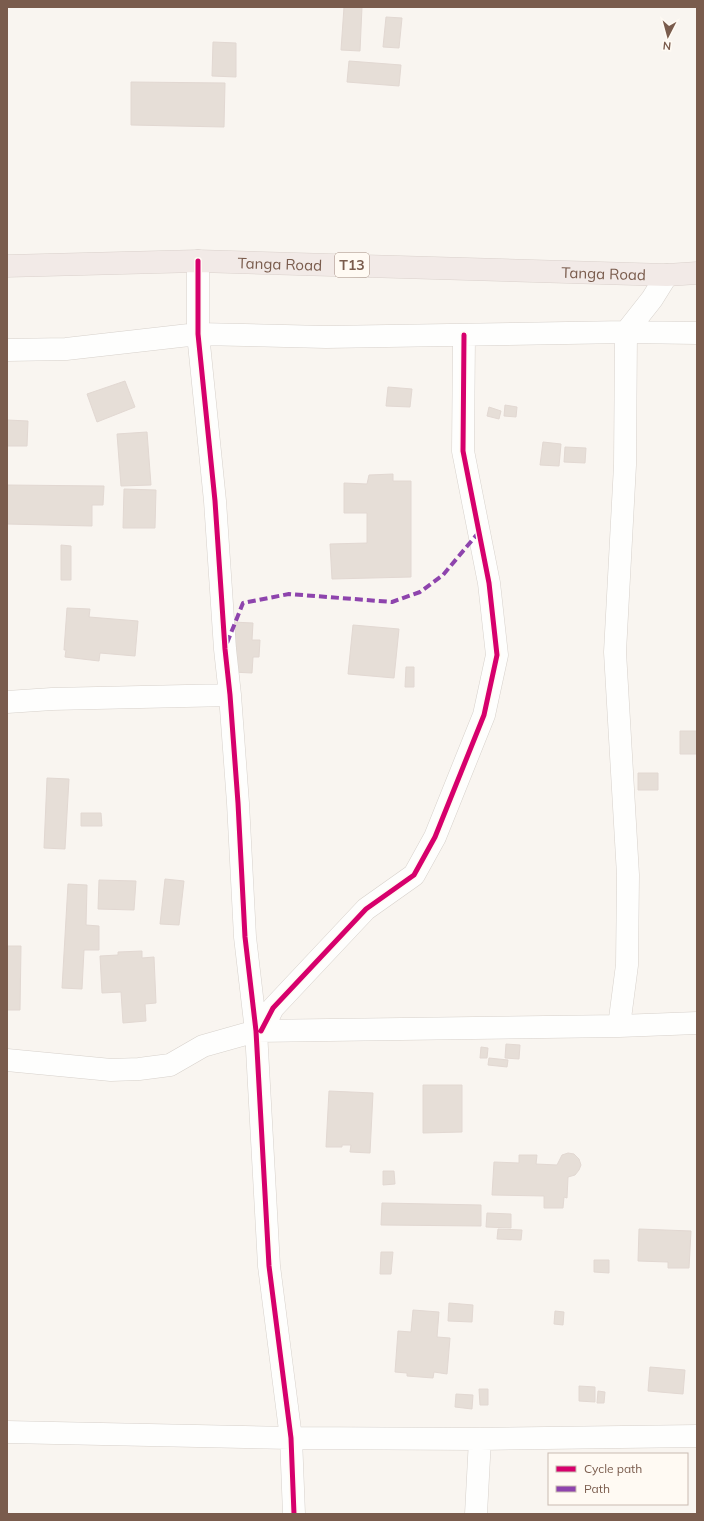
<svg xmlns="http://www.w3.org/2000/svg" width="704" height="1521" font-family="Mulish,sans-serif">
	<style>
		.building { fill: #e6ded7; stroke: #e2d8d2 }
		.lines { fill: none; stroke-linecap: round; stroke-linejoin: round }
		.street-casing { stroke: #d7d1cb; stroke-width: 23 }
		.highway-casing { stroke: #dad1cc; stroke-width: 23 }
		.street { stroke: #fefefd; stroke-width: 22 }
		.highway { stroke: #f2eae7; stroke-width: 22 }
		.quiet { stroke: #8e44ad; stroke-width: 4; stroke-dasharray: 8 4; stroke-linecap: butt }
		.cycleway-casing { stroke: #fffaf3; stroke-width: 8 }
		.cycleway { stroke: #d6006c; stroke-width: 5 }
		.labels { text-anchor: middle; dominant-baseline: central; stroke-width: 4; stroke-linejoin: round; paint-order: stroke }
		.shield { fill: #fffaf3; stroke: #a28b7f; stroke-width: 1 }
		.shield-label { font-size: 14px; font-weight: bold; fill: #7a5c4d }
		.street-label { font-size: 15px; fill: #7a5c4d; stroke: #fffaf3 }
	</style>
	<rect width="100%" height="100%" fill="#f9f5f0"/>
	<path class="building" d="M 344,7 L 362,7 L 360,51 L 341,50 Z
		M 386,17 L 402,18 L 399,48 L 383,47 Z
		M 213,42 L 236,43 L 236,77 L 212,76 Z
		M 349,61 L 401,65 L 399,86 L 347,82 Z
		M 131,82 L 225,83 L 224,127 L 131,125 Z
		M 125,381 L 135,407 L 97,422 L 87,394 Z
		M 388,387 L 412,389 L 410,407 L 386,406 Z
		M 505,405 L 517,407 L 516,417 L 504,416 Z
		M 489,407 L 501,411 L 499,419 L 487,416 Z
		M 7,420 L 28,421 L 27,446 L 7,446 Z
		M 147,432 L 151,485 L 121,486 L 117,434 Z
		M 543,442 L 561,444 L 559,466 L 540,465 Z
		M 565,447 L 586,448 L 585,463 L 564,462 Z
		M 393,474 L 393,481 L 411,481 L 411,577 L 332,579 L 330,544 L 367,543 L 367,513 L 344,513 L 344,483 L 367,484 L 369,475 Z
		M 7,485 L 104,486 L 103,505 L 92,505 L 92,526 L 7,524 Z
		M 124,489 L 156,490 L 155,528 L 123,528 Z
		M 61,545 L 71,546 L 71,580 L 61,580 Z
		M 67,608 L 90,609 L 89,617 L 138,621 L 135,656 L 100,653 L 99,661 L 65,657 L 66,650 L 64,650 Z
		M 232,622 L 253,623 L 252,640 L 260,640 L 259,657 L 253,657 L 252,673 L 232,672 Z
		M 353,625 L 399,629 L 394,678 L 348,674 Z
		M 406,667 L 414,667 L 414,687 L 405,687 Z
		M 680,731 L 697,731 L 697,754 L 680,754 Z
		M 638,773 L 658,773 L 658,790 L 638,790 Z
		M 47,778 L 69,779 L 65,849 L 44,848 Z
		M 81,813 L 101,813 L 102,826 L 81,826 Z
		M 165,879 L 184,881 L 179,925 L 160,924 Z
		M 99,880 L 136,881 L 134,910 L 98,909 Z
		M 68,884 L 87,885 L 86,925 L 99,926 L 99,950 L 84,950 L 82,989 L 62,988 Z
		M 7,946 L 21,946 L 20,1010 L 7,1010 Z
		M 142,951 L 142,958 L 154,957 L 156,1003 L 145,1004 L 146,1021 L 123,1023 L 121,992 L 102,993 L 100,956 L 118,955 L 118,952 Z
		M 506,1044 L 520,1045 L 519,1059 L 505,1058 Z
		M 481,1047 L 488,1048 L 487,1058 L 480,1058 Z
		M 489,1058 L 508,1060 L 507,1067 L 488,1065 Z
		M 423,1085 L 462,1085 L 462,1132 L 423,1133 Z
		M 329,1091 L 373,1093 L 370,1153 L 350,1152 L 351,1145 L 342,1145 L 342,1147 L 326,1147 Z
		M 568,1153 L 574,1154 L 579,1159 L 581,1165 L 579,1170 L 575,1175 L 568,1177 L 567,1198 L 564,1197 L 563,1208 L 544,1208 L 544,1196 L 492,1195 L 494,1162 L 519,1163 L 519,1155 L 537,1155 L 536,1164 L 557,1165 L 562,1155 Z
		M 383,1171 L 394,1171 L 395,1184 L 383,1185 Z
		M 382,1203 L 481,1205 L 481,1226 L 381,1225 Z
		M 487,1213 L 511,1214 L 511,1228 L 486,1227 Z
		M 498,1229 L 522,1230 L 521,1240 L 497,1239 Z
		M 639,1229 L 691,1231 L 689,1268 L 668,1268 L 668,1262 L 638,1261 Z
		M 381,1252 L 393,1252 L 391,1274 L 380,1274 Z
		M 594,1260 L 609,1260 L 609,1273 L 594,1272 Z
		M 449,1303 L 473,1305 L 472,1322 L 448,1321 Z
		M 413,1310 L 439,1312 L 437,1337 L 450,1338 L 447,1374 L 434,1372 L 433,1378 L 407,1376 L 407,1373 L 395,1372 L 398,1331 L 411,1332 Z
		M 555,1311 L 564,1312 L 563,1325 L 554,1324 Z
		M 650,1367 L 685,1370 L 683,1394 L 648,1391 Z
		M 579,1386 L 595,1387 L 595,1402 L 579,1401 Z
		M 479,1389 L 488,1389 L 488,1405 L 480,1405 Z
		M 598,1391 L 605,1392 L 604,1403 L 597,1403 Z
		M 456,1394 L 473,1395 L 472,1409 L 455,1407 Z"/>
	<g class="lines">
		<defs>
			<path id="street" d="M 198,261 L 198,334 L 215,501 L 225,649 L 230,695 L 238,803 L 245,937 L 256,1031 L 269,1266 L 291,1438 L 294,1514
				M 7,350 L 66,349 L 198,334 L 326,337 L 626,332 L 697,333
				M 7,702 L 52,699 L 230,695
				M 619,1026 L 627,965 L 628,875 L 615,652 L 625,465 L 626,332 L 652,299 L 667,275
				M 261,1031 L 273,1008 L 366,909 L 414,875 L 435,837 L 484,715 L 497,655 L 489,583 L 463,451 L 464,335
				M 7,1060 L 111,1070 L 139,1069 L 170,1065 L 203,1046 L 256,1031 L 619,1026 L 697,1023
				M 7,1432 L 291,1438 L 480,1439 L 697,1436
				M 476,1514 L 480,1439"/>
			<g id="highway">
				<path id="s1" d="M 7,266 L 198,261 L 667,275 L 697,273"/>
			</g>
		</defs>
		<use href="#street" class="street-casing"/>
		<use href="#highway" class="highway-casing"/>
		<use href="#street" class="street"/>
		<use href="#highway" class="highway"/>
		<path class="quiet" d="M 227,643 L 243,603 L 289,594 L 392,602 L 420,592 L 443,575 L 479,532"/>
		<defs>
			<path id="cycleway" d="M 198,261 L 198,334 L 215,501 L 225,649 L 230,695 L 238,803 L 245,937 L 256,1031 L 269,1266 L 291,1438 L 294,1514
				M 261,1031 L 273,1008 L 366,909 L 414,875 L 435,837 L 484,715 L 497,655 L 489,583 L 463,451 L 464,335"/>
		</defs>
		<use href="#cycleway" class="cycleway-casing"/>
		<use href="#cycleway" class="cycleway"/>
	</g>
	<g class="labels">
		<rect class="shield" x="335" y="253" width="34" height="24" rx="3"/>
		<g class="shield-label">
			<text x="352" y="265">T13</text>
		</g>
		<g class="street-label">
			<text stroke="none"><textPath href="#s1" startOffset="273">Tanga Road</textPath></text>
			<text stroke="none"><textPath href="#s1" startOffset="597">Tanga Road</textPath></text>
		</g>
	</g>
	<rect width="704" height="1521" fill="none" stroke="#7a5c4d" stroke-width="16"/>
	<rect x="548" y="1453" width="140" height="52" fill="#fffaf3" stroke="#cabbb1"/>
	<rect x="556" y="1466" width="20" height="6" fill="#d6006c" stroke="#cabbb1"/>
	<text x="584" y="1473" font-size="12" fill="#7a5c4d">Cycle path</text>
	<rect x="556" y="1486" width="20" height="6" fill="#8e44ad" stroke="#cabbb1"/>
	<text x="584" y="1493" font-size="12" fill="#7a5c4d">Path</text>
	<g transform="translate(668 36) rotate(186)" stroke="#fffaf3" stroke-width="3" paint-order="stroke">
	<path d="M0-3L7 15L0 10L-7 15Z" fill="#7a5c4d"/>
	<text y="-6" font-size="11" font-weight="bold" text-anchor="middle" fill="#7a5c4d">N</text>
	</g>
</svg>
